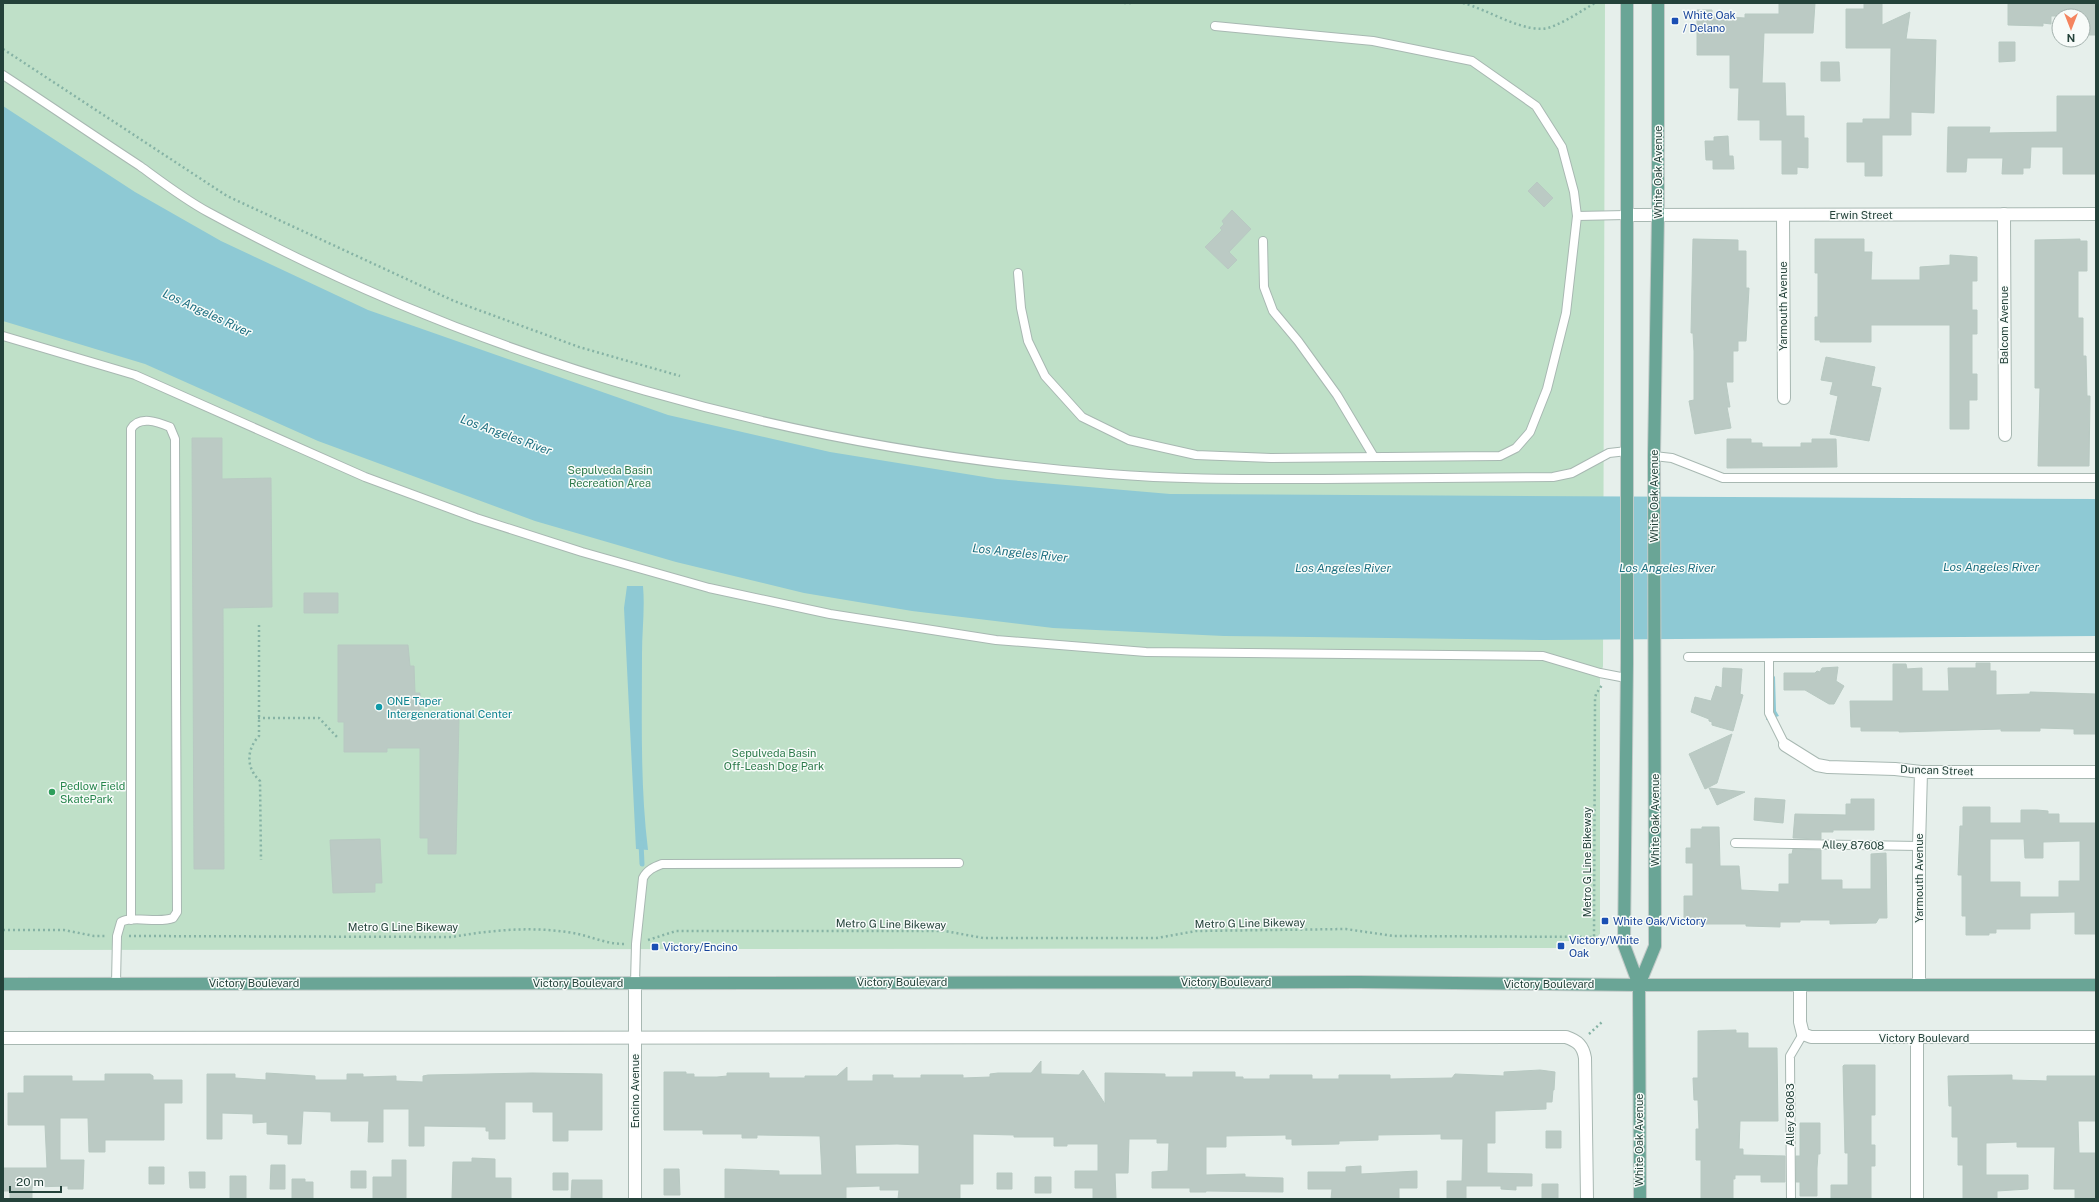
<svg xmlns="http://www.w3.org/2000/svg" width="2099" height="1202" font-family="'Public Sans',sans-serif">
	<style>
		.green { fill: #bfe0c8 }
		.water { fill: #8ec9d4 }
		.lines { fill: none; stroke-linecap: round; stroke-linejoin: round }
		.stream { stroke: #8ec9d4; stroke-width: 5 }
		.building { fill: #bbcac4; stroke: #b8c9c2; fill-rule: evenodd }
		.service-casing { stroke: #a8b8b2; stroke-width: 10 }
		.minor-casing { stroke: #a8b8b2; stroke-width: 14 }
		.tertiary-casing { stroke: #a8b8b2; stroke-width: 14 }
		.primary-casing { stroke: #c2cac8; stroke-width: 14 }
		.path { stroke: #86b3a5; stroke-width: 2.5; stroke-dasharray: 2 3; stroke-linecap: butt }
		.service { stroke: #fff; stroke-width: 8 }
		.minor { stroke: #fff; stroke-width: 12 }
		.tertiary { stroke: #fff; stroke-width: 12 }
		.primary { stroke: #6aa596; stroke-width: 12 }
		.transit-dot { fill: #1a4fb4; stroke: #f7fbf9; stroke-width: 1.5 }
		.culture-dot { fill: #0f9aa8; stroke: #f7fbf9; stroke-width: 1.5 }
		.leisure-dot { fill: #2e9e5b; stroke: #f7fbf9; stroke-width: 1.5 }
		.labels { text-anchor: middle; dominant-baseline: central; stroke-width: 3; stroke-linejoin: round; paint-order: stroke }
		.transit-label { font-size: 11px; fill: #164399; stroke: #f7fbf9; text-anchor: start }
		.street-label { font-size: 11px; fill: #24423a; stroke: #f7fbf9 }
		.park-label { font-size: 11px; fill: #2d7a4b; stroke: #f7fbf9 }
		.culture-label { font-size: 11px; fill: #0d838f; stroke: #f7fbf9; text-anchor: start }
		.leisure-label { font-size: 11px; fill: #27864d; stroke: #f7fbf9; text-anchor: start }
		.water-label { font-size: 12px; font-style: italic; fill: #1c6f80; stroke: #f7fbf9 }
	</style>
	<rect width="100%" height="100%" fill="#e6efeb"/>
	<path class="green" d="M 3,3 L 1605,3 L 1603,666 L 1600,678 L 1600,934 L 1592,941 L 1557,941 L 1557,948 L 3,950 Z"/>
	<path class="water" d="M 3,106 L 135,192 L 221,241 L 368,310 L 668,415 L 830,452 L 997,479 L 1170,494 L 2096,499 L 2096,636 L 1542,640 L 1224,636 L 1053,628 L 912,611 L 804,593 L 676,562 L 535,521 L 318,441 L 145,364 L 3,321 Z
		M 627,586 L 643,586 C 645,609 642,631 642,654 C 642,719 640,785 648,850 L 636,849 L 624,608 Z
		M 1771,672 L 1775,677 L 1776,711 L 1779,716 L 1766,720 L 1766,677 Z"/>
	<g class="lines">
		<path class="stream" d="M 641,843 L 642,864"/>
	</g>
	<path class="building" d="M 1779,3 L 1815,3 L 1813,33 L 1764,33 L 1762,83 L 1785,83 L 1786,116 L 1804,116 L 1804,138 L 1808,138 L 1808,168 L 1797,167 L 1797,174 L 1782,174 L 1782,140 L 1760,140 L 1760,120 L 1738,120 L 1739,88 L 1730,88 L 1730,55 L 1697,55 L 1697,10 L 1712,10 L 1712,16 L 1745,18 L 1745,14 L 1779,14 Z
		M 1864,3 L 1882,3 L 1882,25 L 1910,12 L 1906,39 L 1936,40 L 1934,113 L 1911,112 L 1911,135 L 1882,135 L 1882,176 L 1865,176 L 1865,162 L 1847,162 L 1847,123 L 1863,123 L 1863,119 L 1890,119 L 1891,48 L 1846,48 L 1846,9 L 1864,9 Z
		M 2008,3 L 2096,3 L 2096,35 L 2083,35 L 2083,16 L 2051,16 L 2051,24 L 2043,23 L 2043,26 L 2008,25 Z
		M 1999,42 L 2015,42 L 2015,61 L 1999,62 Z
		M 1821,62 L 1839,62 L 1840,81 L 1821,81 Z
		M 2057,96 L 2096,96 L 2095,174 L 2063,174 L 2063,147 L 2031,147 L 2030,168 L 2023,168 L 2023,174 L 2002,174 L 2003,158 L 1967,158 L 1966,172 L 1947,172 L 1948,127 L 1990,127 L 1989,133 L 2057,132 Z
		M 1728,136 L 1729,156 L 1733,156 L 1734,169 L 1713,169 L 1713,160 L 1706,160 L 1705,141 L 1714,141 L 1714,137 Z
		M 1537,182 L 1553,198 L 1544,207 L 1528,191 Z
		M 1232,210 L 1251,229 L 1229,252 L 1237,260 L 1228,269 L 1205,247 L 1222,230 L 1220,228 L 1224,224 L 1222,221 Z
		M 1693,239 L 1738,240 L 1738,251 L 1746,251 L 1746,288 L 1749,288 L 1746,341 L 1738,341 L 1738,351 L 1733,351 L 1733,382 L 1726,382 L 1730,407 L 1727,407 L 1731,428 L 1695,434 L 1689,401 L 1694,400 L 1694,351 L 1693,333 L 1691,333 Z
		M 1815,239 L 1864,239 L 1864,252 L 1872,252 L 1871,280 L 1920,280 L 1920,267 L 1950,265 L 1950,255 L 1977,257 L 1977,281 L 1972,281 L 1972,310 L 1977,310 L 1977,334 L 1972,334 L 1972,374 L 1977,374 L 1977,400 L 1969,400 L 1969,429 L 1950,429 L 1950,325 L 1871,325 L 1871,342 L 1820,342 L 1820,340 L 1815,340 L 1815,317 L 1818,317 L 1818,273 L 1815,273 Z
		M 2080,239 L 2080,241 L 2087,241 L 2087,271 L 2078,271 L 2078,318 L 2083,318 L 2083,356 L 2086,356 L 2087,396 L 2090,396 L 2089,466 L 2038,466 L 2040,388 L 2035,388 L 2035,240 Z
		M 1826,357 L 1875,367 L 1871,386 L 1881,388 L 1869,441 L 1830,434 L 1838,396 L 1830,394 L 1833,382 L 1821,380 Z
		M 192,438 L 222,438 L 222,479 L 271,478 L 272,607 L 223,608 L 224,869 L 194,869 Z
		M 1727,439 L 1751,439 L 1751,443 L 1762,443 L 1762,447 L 1801,447 L 1801,443 L 1812,443 L 1812,439 L 1836,439 L 1837,467 L 1727,468 Z
		M 304,593 L 338,593 L 338,613 L 304,613 Z
		M 338,645 L 408,645 L 410,666 L 414,666 L 415,693 L 420,693 L 420,719 L 459,719 L 456,854 L 428,854 L 428,838 L 420,838 L 420,748 L 387,748 L 387,752 L 344,752 L 344,722 L 338,722 Z
		M 1976,663 L 1990,663 L 1990,671 L 1996,671 L 1996,695 L 2030,694 L 2030,692 L 2096,694 L 2096,734 L 2074,734 L 2074,729 L 2040,728 L 2040,731 L 2001,731 L 2001,729 L 1899,732 L 1899,731 L 1861,731 L 1861,727 L 1851,727 L 1850,701 L 1893,701 L 1893,664 L 1906,664 L 1907,669 L 1922,668 L 1922,691 L 1949,691 L 1948,668 L 1976,668 Z
		M 1838,667 L 1836,681 L 1844,686 L 1834,704 L 1829,704 L 1805,690 L 1784,690 L 1784,673 L 1815,673 L 1817,671 L 1820,672 L 1822,668 Z
		M 1723,668 L 1742,669 L 1740,694 L 1743,695 L 1733,731 L 1712,725 L 1712,722 L 1709,721 L 1709,719 L 1691,712 L 1695,697 L 1711,701 L 1716,686 L 1722,688 Z
		M 1732,734 L 1717,783 L 1705,789 L 1689,754 Z
		M 1709,788 L 1745,792 L 1717,805 Z
		M 1755,798 L 1785,800 L 1783,823 L 1754,820 Z
		M 1851,799 L 1874,799 L 1874,830 L 1833,830 L 1833,832 L 1821,832 L 1821,839 L 1793,838 L 1795,814 L 1846,815 L 1846,804 L 1851,804 Z
		M 1963,807 L 1990,807 L 1990,823 L 2021,823 L 2021,810 L 2037,810 L 2048,811 L 2048,814 L 2059,814 L 2059,823 L 2096,823 L 2096,934 L 2075,934 L 2075,912 L 2030,913 L 2030,929 L 1996,929 L 1996,933 L 1989,933 L 1989,935 L 1966,935 L 1966,916 L 1962,916 L 1962,875 L 1958,875 L 1960,826 L 1963,826 ZM 1990,839 L 2024,839 L 2025,858 L 2043,858 L 2043,842 L 2080,841 L 2080,881 L 2059,881 L 2059,897 L 2020,897 L 2020,882 L 1990,882 Z
		M 1702,827 L 1719,827 L 1720,866 L 1739,866 L 1741,890 L 1779,892 L 1779,884 L 1789,884 L 1789,854 L 1792,854 L 1793,849 L 1821,850 L 1821,880 L 1842,880 L 1842,889 L 1871,889 L 1871,854 L 1886,853 L 1887,918 L 1879,918 L 1876,923 L 1830,924 L 1830,920 L 1800,920 L 1800,922 L 1780,922 L 1780,927 L 1746,926 L 1746,924 L 1684,924 L 1684,896 L 1693,896 L 1693,863 L 1686,863 L 1686,848 L 1691,848 L 1691,829 L 1702,829 Z
		M 380,839 L 382,883 L 375,883 L 375,892 L 333,893 L 330,840 Z
		M 1736,1030 L 1736,1033 L 1748,1033 L 1748,1048 L 1777,1048 L 1778,1121 L 1740,1121 L 1739,1149 L 1743,1149 L 1743,1155 L 1785,1156 L 1785,1182 L 1761,1182 L 1761,1175 L 1735,1175 L 1735,1179 L 1733,1179 L 1733,1199 L 1701,1199 L 1701,1160 L 1696,1160 L 1696,1129 L 1699,1129 L 1698,1100 L 1694,1100 L 1693,1078 L 1698,1078 L 1698,1031 Z
		M 1041,1061 L 1041,1074 L 1079,1075 L 1083,1070 L 1105,1104 L 1105,1073 L 1165,1074 L 1165,1077 L 1193,1077 L 1193,1072 L 1235,1072 L 1235,1077 L 1243,1077 L 1243,1079 L 1270,1079 L 1270,1075 L 1312,1075 L 1312,1079 L 1339,1079 L 1339,1075 L 1390,1075 L 1390,1079 L 1452,1078 L 1455,1074 L 1504,1076 L 1504,1072 L 1540,1070 L 1555,1072 L 1554,1090 L 1553,1090 L 1552,1102 L 1546,1102 L 1546,1109 L 1495,1111 L 1495,1143 L 1487,1143 L 1487,1173 L 1532,1174 L 1532,1186 L 1516,1186 L 1516,1190 L 1501,1189 L 1501,1186 L 1466,1186 L 1466,1199 L 1447,1199 L 1447,1181 L 1462,1181 L 1463,1139 L 1441,1139 L 1441,1134 L 1378,1135 L 1378,1140 L 1339,1141 L 1339,1144 L 1292,1145 L 1292,1139 L 1286,1139 L 1286,1135 L 1226,1136 L 1226,1147 L 1206,1147 L 1206,1175 L 1245,1174 L 1245,1177 L 1283,1178 L 1283,1192 L 1206,1191 L 1206,1192 L 1190,1192 L 1190,1188 L 1152,1188 L 1152,1172 L 1168,1171 L 1169,1143 L 1157,1143 L 1157,1139 L 1129,1139 L 1128,1173 L 1115,1173 L 1116,1199 L 1093,1199 L 1093,1188 L 1075,1188 L 1075,1171 L 1098,1171 L 1098,1144 L 1067,1144 L 1067,1146 L 1054,1146 L 1054,1137 L 1014,1137 L 1014,1135 L 973,1134 L 973,1184 L 960,1184 L 960,1199 L 898,1199 L 899,1190 L 880,1190 L 880,1186 L 846,1187 L 846,1199 L 725,1199 L 725,1169 L 779,1171 L 779,1175 L 822,1175 L 820,1136 L 757,1135 L 757,1138 L 742,1138 L 742,1134 L 703,1134 L 703,1130 L 664,1130 L 664,1072 L 686,1072 L 686,1074 L 694,1074 L 694,1077 L 717,1077 L 727,1076 L 727,1073 L 769,1073 L 769,1078 L 805,1078 L 805,1076 L 837,1076 L 847,1067 L 847,1081 L 873,1081 L 873,1075 L 893,1075 L 893,1078 L 921,1078 L 921,1075 L 963,1075 L 963,1078 L 990,1077 L 990,1074 L 998,1073 L 1031,1073 ZM 897,1144 L 919,1145 L 919,1174 L 856,1174 L 855,1145 Z
		M 1844,1065 L 1875,1065 L 1875,1115 L 1871,1115 L 1871,1145 L 1875,1145 L 1875,1166 L 1871,1166 L 1871,1199 L 1831,1198 L 1831,1185 L 1848,1185 L 1848,1153 L 1845,1153 L 1843,1066 Z
		M 266,1073 L 315,1076 L 315,1080 L 347,1080 L 347,1074 L 363,1074 L 363,1077 L 396,1076 L 396,1081 L 423,1082 L 423,1076 L 428,1075 L 532,1073 L 602,1074 L 602,1130 L 568,1130 L 568,1141 L 553,1141 L 553,1112 L 533,1112 L 533,1102 L 505,1102 L 505,1139 L 489,1139 L 489,1131 L 486,1131 L 486,1127 L 424,1126 L 424,1146 L 409,1146 L 409,1109 L 383,1109 L 383,1142 L 368,1142 L 369,1121 L 331,1121 L 331,1112 L 303,1111 L 301,1144 L 288,1144 L 288,1135 L 267,1134 L 267,1122 L 253,1123 L 253,1114 L 222,1113 L 222,1139 L 207,1139 L 207,1074 L 235,1074 L 235,1078 L 266,1080 Z
		M 105,1074 L 150,1074 L 153,1076 L 153,1080 L 182,1080 L 182,1103 L 164,1103 L 164,1140 L 105,1140 L 105,1152 L 89,1152 L 88,1118 L 60,1118 L 60,1160 L 84,1160 L 83,1189 L 68,1189 L 68,1186 L 32,1187 L 32,1199 L 10,1199 L 10,1191 L 3,1191 L 3,1168 L 47,1168 L 45,1125 L 8,1125 L 8,1093 L 24,1093 L 24,1076 L 72,1076 L 72,1081 L 105,1081 Z
		M 2012,1075 L 2012,1080 L 2047,1081 L 2047,1076 L 2096,1076 L 2096,1121 L 2078,1121 L 2079,1153 L 2096,1153 L 2096,1199 L 2075,1199 L 2075,1189 L 2054,1189 L 2055,1147 L 2017,1147 L 2017,1142 L 1986,1143 L 1986,1175 L 2028,1175 L 2028,1189 L 1997,1191 L 1997,1199 L 1963,1199 L 1963,1165 L 1958,1165 L 1958,1137 L 1952,1137 L 1952,1106 L 1949,1106 L 1948,1076 Z
		M 1800,1123 L 1820,1123 L 1820,1154 L 1818,1154 L 1817,1168 L 1817,1196 L 1800,1196 L 1800,1182 L 1796,1182 L 1796,1156 L 1800,1156 Z
		M 1546,1131 L 1561,1131 L 1561,1148 L 1546,1148 Z
		M 472,1158 L 495,1159 L 495,1178 L 511,1178 L 511,1199 L 452,1199 L 453,1162 L 472,1162 Z
		M 392,1160 L 406,1160 L 406,1199 L 373,1199 L 373,1177 L 392,1177 Z
		M 271,1165 L 285,1165 L 285,1189 L 270,1189 Z
		M 1361,1166 L 1361,1174 L 1417,1171 L 1417,1188 L 1399,1188 L 1399,1199 L 1331,1199 L 1332,1189 L 1308,1189 L 1308,1172 L 1346,1172 L 1346,1167 Z
		M 149,1167 L 164,1167 L 164,1184 L 149,1184 Z
		M 664,1169 L 679,1169 L 680,1195 L 664,1195 Z
		M 351,1171 L 366,1171 L 366,1188 L 351,1188 Z
		M 189,1172 L 205,1172 L 205,1188 L 190,1188 Z
		M 553,1173 L 568,1173 L 568,1190 L 553,1190 Z
		M 997,1173 L 1012,1173 L 1012,1189 L 997,1189 Z
		M 230,1176 L 246,1176 L 246,1199 L 230,1199 Z
		M 1035,1177 L 1051,1177 L 1051,1193 L 1035,1193 Z
		M 292,1179 L 305,1179 L 305,1182 L 313,1182 L 313,1199 L 292,1199 Z
		M 572,1180 L 602,1180 L 602,1199 L 571,1199 Z
		M 1542,1184 L 1558,1184 L 1558,1199 L 1542,1199 Z"/>
	<g class="lines">
		<defs>
			<path id="service" d="M 3,75 C 49,105 94,136 140,166 C 162,182 184,199 208,212 C 485,363 796,450 1109,474 C 1181,480 1252,479 1323,479 C 1400,478 1477,478 1553,477 L 1572,473 L 1609,453 L 1627,451
				M 1577,216 L 1626,215
				M 1263,241 L 1264,287 L 1273,311 L 1298,341 L 1337,395 L 1374,457
				M 1018,273 L 1021,308 L 1028,341 L 1045,376 L 1082,417 L 1129,440 L 1196,455 L 1271,458 L 1500,456 L 1516,448 L 1530,432 L 1547,389 L 1566,313 L 1577,216 L 1574,192 L 1562,147 L 1536,106 L 1472,61 L 1373,41 L 1215,26
				M 3,336 L 135,375 L 365,477 L 476,518 L 582,552 L 709,588 L 830,614 L 996,640 L 1146,652 L 1543,656 L 1600,673 L 1626,678
				M 1654,456 L 1672,458 L 1723,478 L 2096,478
				M 1688,657 L 2096,657
				M 1769,658 L 1769,713 L 1785,745
				M 1735,843 L 1919,846
				M 116,983 L 117,936 L 121,922 C 133,915 158,924 173,918 L 177,912 L 175,439 L 170,427 C 158,422 139,415 131,429 L 131,920
				M 635,983 L 636,944 L 643,878 C 647,870 654,867 662,864 L 959,863
				M 1791,1199 L 1790,1056 L 1803,1034"/>
			<path id="minor" d="M 2004,214 L 2005,435
				M 1783,215 L 1784,398
				M 1785,745 L 1817,765 L 1828,767 L 1895,769 L 1921,772 L 2096,772
				M 1800,985 L 1800,1022 L 1803,1034 L 1811,1037 L 2096,1037
				M 1919,985 L 1919,846 L 1921,772
				M 3,1038 L 1566,1037 C 1578,1041 1583,1046 1585,1058 L 1587,1199
				M 1917,1038 L 1917,1199"/>
			<path id="tertiary" d="M 1626,215 L 2096,214
				M 635,1199 L 635,983"/>
			<path id="primary" d="M 1627,3 L 1627,663 L 1624,945 L 1639,985 L 1640,1199
				M 3,984 L 1359,982 L 1639,985 L 2096,985
				M 1639,985 L 1655,946 L 1654,456 L 1658,215 L 1658,3"/>
		</defs>
		<use href="#service" class="service-casing"/>
		<use href="#minor" class="minor-casing"/>
		<use href="#tertiary" class="tertiary-casing"/>
		<use href="#primary" class="primary-casing"/>
		<path class="path" d="M 1124,3 L 1134,3
			M 1463,3 C 1487,9 1528,36 1551,27 C 1567,21 1581,11 1595,3
			M 3,49 L 227,196 L 454,301 L 579,347 L 680,376
			M 259,625 L 259,736 C 246,750 246,768 260,781 L 261,860
			M 258,718 L 319,718 L 337,737
			M 3,930 L 64,930 L 94,936 L 106,936
			M 129,936 L 452,937 C 492,930 532,926 573,933 C 590,936 606,944 624,944
			M 648,940 L 676,931 L 945,931 L 983,938 L 1157,938 L 1196,931 L 1346,929 L 1393,936 L 1594,937 L 1595,699 L 1596,694 L 1602,685
			M 1589,1034 L 1602,1022"/>
		<use href="#service" class="service"/>
		<use href="#minor" class="minor"/>
		<use href="#tertiary" class="tertiary"/>
		<use href="#primary" class="primary"/>
	</g>
	<g class="transit-dot">
		<rect x="1671" y="17" width="8" height="8" rx="2"/>
		<rect x="1601" y="917" width="8" height="8" rx="2"/>
		<rect x="1557" y="942" width="8" height="8" rx="2"/>
		<rect x="651" y="943" width="8" height="8" rx="2"/>
	</g>
	<circle class="culture-dot" cx="379" cy="707" r="4"/>
	<circle class="leisure-dot" cx="52" cy="792" r="4"/>
	<g class="labels">
		<g class="transit-label">
			<text x="1683" y="15">White Oak<tspan x="1683" dy="13">/ Delano</tspan></text>
			<text x="1613" y="921">White Oak/Victory</text>
			<text x="1569" y="940">Victory/White<tspan x="1569" dy="13">Oak</tspan></text>
			<text x="663" y="947">Victory/Encino</text>
		</g>
		<g class="street-label">
			<text transform="translate(1658 172) rotate(-90)">White Oak Avenue</text>
			<text x="1861" y="215">Erwin Street</text>
			<text transform="translate(1783 306) rotate(-90)">Yarmouth Avenue</text>
			<text transform="translate(2004 325) rotate(-90)">Balcom Avenue</text>
			<text transform="translate(1654 496) rotate(-90)">White Oak Avenue</text>
			<text transform="translate(1937 770) rotate(2)">Duncan Street</text>
			<text transform="translate(1655 820) rotate(-90)">White Oak Avenue</text>
			<text transform="translate(1853 845) rotate(1)">Alley 87608</text>
			<text transform="translate(1587 862) rotate(-90)">Metro G Line Bikeway</text>
			<text transform="translate(1919 878) rotate(-90)">Yarmouth Avenue</text>
			<text transform="translate(1250 923) rotate(-1)">Metro G Line Bikeway</text>
			<text transform="translate(891 924) rotate(1)">Metro G Line Bikeway</text>
			<text x="403" y="927">Metro G Line Bikeway</text>
			<text x="902" y="982">Victory Boulevard</text>
			<text x="1226" y="982">Victory Boulevard</text>
			<text x="254" y="983">Victory Boulevard</text>
			<text x="578" y="983">Victory Boulevard</text>
			<text x="1549" y="984">Victory Boulevard</text>
			<text x="1924" y="1038">Victory Boulevard</text>
			<text transform="translate(635 1091) rotate(-90)">Encino Avenue</text>
			<text transform="translate(1790 1115) rotate(-90)">Alley 86083</text>
			<text transform="translate(1639 1140) rotate(-90)">White Oak Avenue</text>
		</g>
		<g class="park-label">
			<text x="610" y="470">Sepulveda Basin<tspan x="610" dy="13">Recreation Area</tspan></text>
			<text x="774" y="753">Sepulveda Basin<tspan x="774" dy="13">Off-Leash Dog Park</tspan></text>
		</g>
		<g class="culture-label">
			<text x="387" y="701">ONE Taper<tspan x="387" dy="13">Intergenerational Center</tspan></text>
		</g>
		<g class="leisure-label">
			<text x="60" y="786">Pedlow Field<tspan x="60" dy="13">SkatePark</tspan></text>
		</g>
		<g class="water-label">
			<text transform="translate(207 313) rotate(25)">Los Angeles River</text>
			<text transform="translate(506 435) rotate(20)">Los Angeles River</text>
			<text transform="translate(1020 553) rotate(6)">Los Angeles River</text>
			<text x="1991" y="567">Los Angeles River</text>
			<text x="1343" y="568">Los Angeles River</text>
			<text x="1667" y="568">Los Angeles River</text>
		</g>
	</g>
	<rect width="2099" height="1202" fill="none" stroke="#24423a" stroke-width="8"/>
	<g transform="translate(2071 28) rotate(180)"><circle r="19" fill="#f7fbf9" stroke="#a3b1ad"/>
	<path d="M0-3L7 15L0 10L-7 15Z" fill="#f4845f"/>
	<text y="-6" font-size="11" font-weight="bold" text-anchor="middle" fill="#24423a">N</text>
	</g>
	<path d="M10 1186v6h51v-6" fill="none" stroke="#24423a" stroke-width="2"/>
	<text x="16" y="1186" font-size="12" fill="#24423a" stroke="#f7fbf9" stroke-width="3" paint-order="stroke">20 m</text>
</svg>
